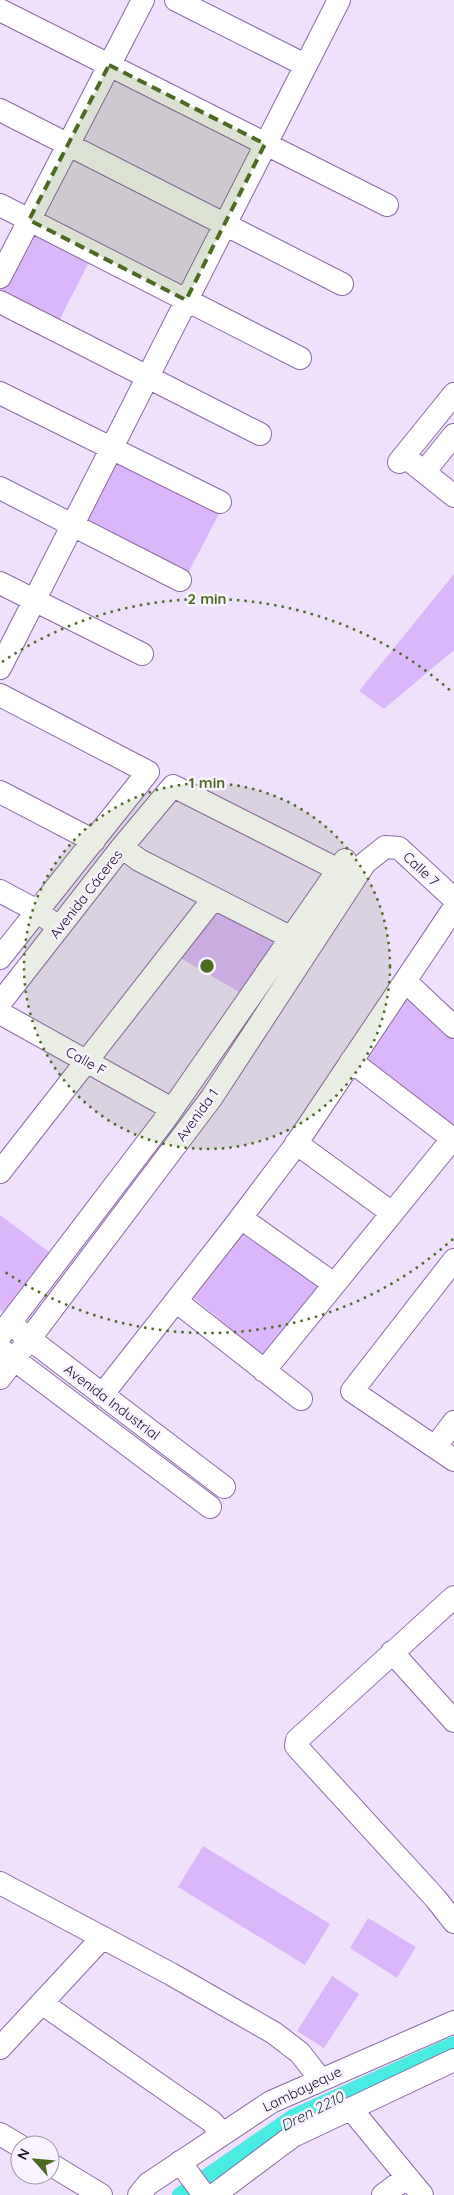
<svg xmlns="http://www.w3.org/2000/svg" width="454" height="2195" font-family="Quicksand,sans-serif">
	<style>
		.green { fill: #dcb6fb }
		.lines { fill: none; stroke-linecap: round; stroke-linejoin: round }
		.canal { stroke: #4aebe3; stroke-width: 16 }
		.minor-casing { stroke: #8a69a4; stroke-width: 24 }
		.minor { stroke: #fff; stroke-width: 22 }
		.marked { fill: #4c6b22; fill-opacity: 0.2; stroke: #4c6b22; stroke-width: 4; stroke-dasharray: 10 6; stroke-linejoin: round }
		.ring { fill: none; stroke: #4c6b22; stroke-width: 2.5; stroke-dasharray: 2.5 5 }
		.labels { text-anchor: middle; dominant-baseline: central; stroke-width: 5; stroke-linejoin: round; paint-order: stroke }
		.street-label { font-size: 14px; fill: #180b22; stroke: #f9f2ff }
		.water-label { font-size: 15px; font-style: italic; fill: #253f3d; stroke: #f9f2ff }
		.centre { fill: #4c6b22; stroke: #f9f2ff; stroke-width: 2.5 }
		.ring-label { font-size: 15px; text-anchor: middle; font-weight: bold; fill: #4c6b22; stroke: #f9f2ff; stroke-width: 5; stroke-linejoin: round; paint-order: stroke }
	</style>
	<rect width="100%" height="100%" fill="#efe1fc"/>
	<path class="green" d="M 31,228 L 91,258 L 58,323 L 0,293 L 0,288 Z
		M 117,459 L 220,512 L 187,575 L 81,524 Z
		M 454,574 L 454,650 L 384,709 L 359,691 Z
		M 216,906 L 284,941 L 248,997 L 177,956 Z
		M 405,991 L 454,1037 L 454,1127 L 358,1060 Z
		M 0,1215 L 53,1255 L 6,1315 L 0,1310 Z
		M 243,1229 L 323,1289 L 266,1358 L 189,1294 Z
		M 203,1846 L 330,1924 L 305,1965 L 178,1887 Z
		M 368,1918 L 416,1947 L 397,1978 L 350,1948 Z
		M 332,1976 L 359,1994 L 324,2048 L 297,2031 Z"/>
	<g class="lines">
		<path class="canal" d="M 180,2195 L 293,2117 L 454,2044"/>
		<defs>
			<path id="minor" d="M 176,0 L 305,65
				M 0,10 L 387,205
				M 0,110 L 342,284
				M 0,205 L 300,358
				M 0,277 L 143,0
				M 0,302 L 260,434
				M 0,393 L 220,502
				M 404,456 L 454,496
				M 399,462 L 454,394
				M 424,472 L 454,435
				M 0,488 L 180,580
				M 0,583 L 142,654
				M 0,668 L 339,0
				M 0,695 L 148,772 L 0,958
				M 0,792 L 94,841
				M 122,847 L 139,860 L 284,934
				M 0,891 L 39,912 L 49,920
				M 405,981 L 454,1027
				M 0,1003 L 122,847 L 173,786 L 329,865
				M 0,1013 L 172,1109
				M 351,1061 L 453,1139
				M 296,1143 L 392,1213
				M 0,1172 L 214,898
				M 241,1218 L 334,1284
				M 454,1260 L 352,1391 L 454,1460
				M 176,1301 L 301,1399
				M 18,1330 L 224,1487
				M 0,1336 L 166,1118 L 345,860
				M 3,1351 L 210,1507
				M 264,1371 L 454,1137
				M 0,1378 L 212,1097 L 365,863 L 385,847 L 399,848 L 454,899
				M 102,1395 L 230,1232 L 292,1150 L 454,908
				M 435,1447 L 454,1422
				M 454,1597 L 297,1740 L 296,1746 L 436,1899 L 454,1922
				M 392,1652 L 454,1721
				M 0,1883 L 171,1974 L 274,2033 L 300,2053 L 321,2080
				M 43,2004 L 211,2121 L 223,2134
				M 0,2048 L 102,1938
				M 351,2109 L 422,2195
				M 0,2134 L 20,2146
				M 180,2162 L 204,2195
				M 50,2164 L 101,2195
				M 139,2195 L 148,2184 L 271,2102 L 454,2022
				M 214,2195 L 293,2136 L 454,2060
				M 383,2195 L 407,2177"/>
		</defs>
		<use href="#minor" class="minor-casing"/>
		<use href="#minor" class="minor"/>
	</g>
	<path class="marked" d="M 109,65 L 265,144 L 186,300 L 29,220 Z"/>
	<circle cx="207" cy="966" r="183" fill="#4c6b22" fill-opacity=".12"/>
	<g class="ring">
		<circle cx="207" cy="966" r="183"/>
		<path d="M453 1239A367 367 0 0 1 2 1270M2 662A367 367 0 0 1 453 693"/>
	</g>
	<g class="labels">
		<g class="street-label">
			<text transform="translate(421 869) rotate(43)">Calle 7</text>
			<text transform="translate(86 894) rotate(-52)">Avenida Cáceres</text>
			<text transform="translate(86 1061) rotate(29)">Calle F</text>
			<text transform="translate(197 1115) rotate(-54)">Avenida 1</text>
			<text transform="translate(112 1402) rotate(37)">Avenida Industrial</text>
			<text transform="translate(302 2089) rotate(-26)">Lambayeque</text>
		</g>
		<g class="water-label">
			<text transform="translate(312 2111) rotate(-27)">Dren 2210</text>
		</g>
	</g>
	<circle cx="207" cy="966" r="8" class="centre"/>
	<g class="ring-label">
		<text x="207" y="604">2 min</text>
		<text x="207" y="788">1 min</text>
	</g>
	<g transform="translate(35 2160) rotate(297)"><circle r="24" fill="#f9f2ff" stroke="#9f96a7"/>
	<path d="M0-4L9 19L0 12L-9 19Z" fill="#4c6b22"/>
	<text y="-8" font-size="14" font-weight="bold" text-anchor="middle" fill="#180b22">N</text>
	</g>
</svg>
